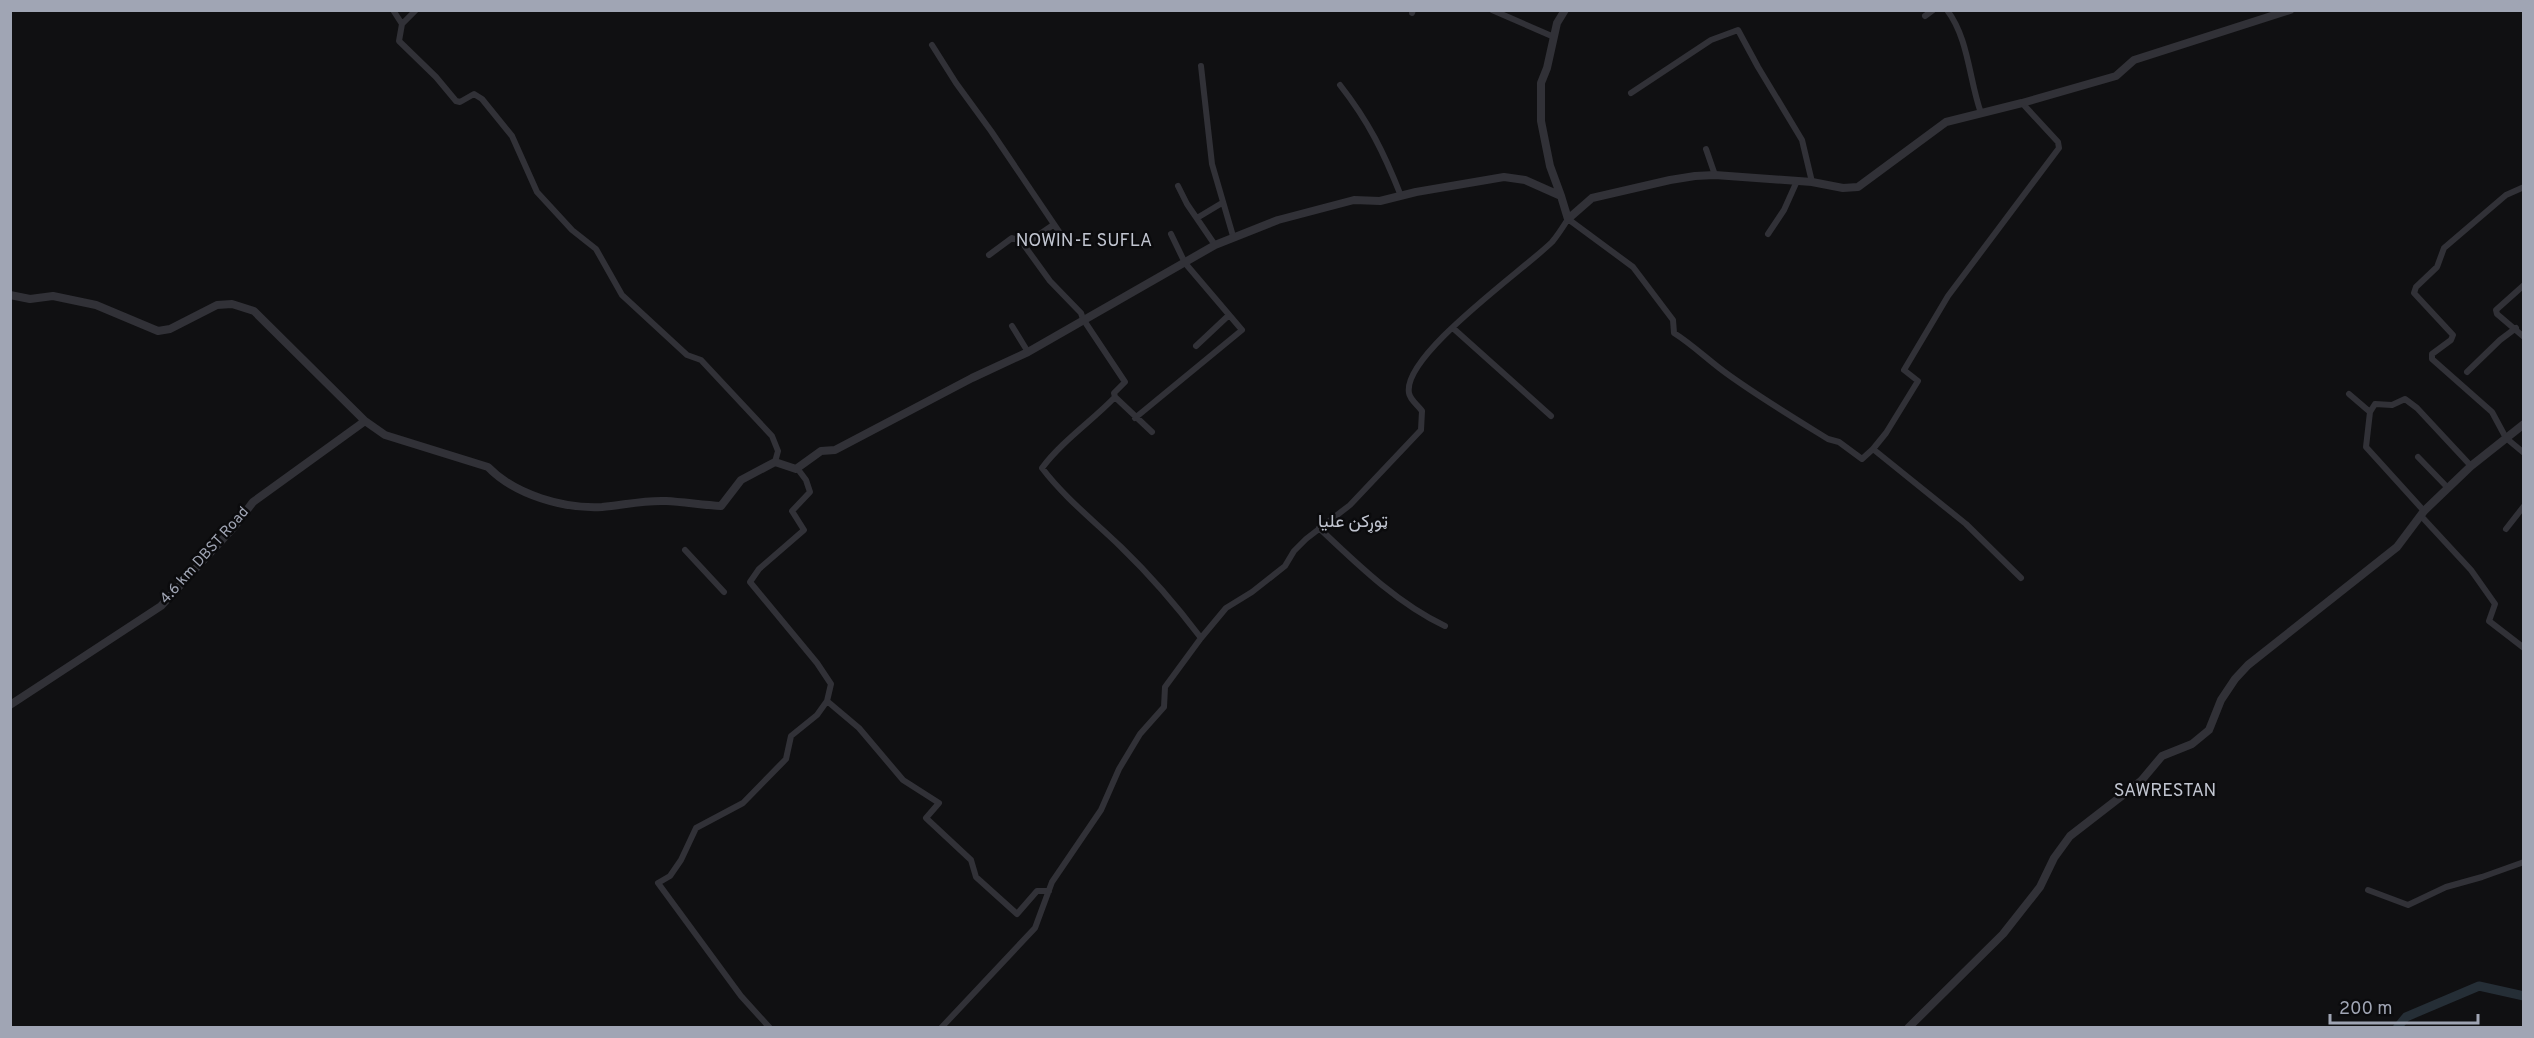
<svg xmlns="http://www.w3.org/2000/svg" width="2534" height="1038" font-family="Overpass,Vazirmatn,sans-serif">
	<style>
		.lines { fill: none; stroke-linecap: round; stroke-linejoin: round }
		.river { stroke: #252e36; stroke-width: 9 }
		.minor { stroke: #313137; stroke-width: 6 }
		.tertiary { stroke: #313137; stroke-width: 8 }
		.labels { text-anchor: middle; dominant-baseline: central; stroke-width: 5; stroke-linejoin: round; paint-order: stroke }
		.street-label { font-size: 15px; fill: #a0a5b4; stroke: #0b0b0d }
		.quarter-label { font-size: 18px; fill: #c1c5d0; stroke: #0b0b0d }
	</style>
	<rect width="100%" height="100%" fill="#101012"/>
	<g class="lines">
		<path class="river" d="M 2397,1028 L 2406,1017 L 2479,986 L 2524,996"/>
		<path class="minor" d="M 393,10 L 402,24 L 399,41 L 436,77 L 456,101 L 460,102 L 474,94 L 482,99 L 512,136 L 537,192 L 572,230 L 596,249 L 622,295 L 687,355 L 701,360 L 772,436 L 778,451 L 775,462
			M 1492,10 L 1554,37
			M 1947,10 C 1969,39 1969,80 1981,113
			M 1412,13 L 1413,10
			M 1925,16 L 1933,10
			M 402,24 L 416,10
			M 932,45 L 956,83 L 991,131 L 1064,239
			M 1201,66 L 1212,164 L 1233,236
			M 1340,85 C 1369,122 1384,153 1401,196
			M 1631,93 L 1711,40 L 1738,30 L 1758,67 L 1802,140 L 1812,182
			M 1706,149 L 1715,175
			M 1178,186 L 1187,204 L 1215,245
			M 2524,187 L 2506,195 L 2444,248 L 2437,267 L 2416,287 L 2414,293 L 2453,335 L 2451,340 L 2432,354 L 2432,359 L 2492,412 L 2506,438 L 2524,453
			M 1197,218 L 1222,203
			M 1768,234 L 1784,210 L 1797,181
			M 1024,245 L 1053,225
			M 989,255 L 1012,238 L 1021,241 L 1050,281 L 1081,313 L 1083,319 L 1125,382 L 1114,393 L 1115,397 C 1092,421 1062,441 1042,468 C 1064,497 1094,521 1121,547 C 1150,575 1176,605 1201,638
			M 2524,285 L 2496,310 L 2497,314 L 2524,337
			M 1012,326 L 1028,352
			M 1454,329 L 1551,416
			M 1196,346 L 1229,315
			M 2467,372 L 2500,340 L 2516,328
			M 2349,394 L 2370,412 L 2366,447 L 2424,511
			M 1115,397 L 1152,432
			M 2370,412 L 2375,404 L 2392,405 L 2405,399 L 2417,408 L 2471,466
			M 1135,418 L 1242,330 L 1185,263 L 1171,234
			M 1873,449 L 1886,433 L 1918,381 L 1904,370 L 1948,296 L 2059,148 L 2058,142 L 2022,103
			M 2418,457 L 2448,488
			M 2422,517 L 2471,570 L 2495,604 L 2489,621 L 2524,648
			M 1319,528 C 1357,564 1398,604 1445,626
			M 2506,529 L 2524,506
			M 685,550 L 724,592
			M 827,701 L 859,728 L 903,780 L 939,803 L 926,818 L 971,860 L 976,877 L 1017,914 L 1037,891 L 1049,891
			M 2368,890 L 2408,905 L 2446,887 L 2482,877 L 2524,862
			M 770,1028 L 741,996 L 658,883 L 670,876 L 681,860 L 696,828 L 743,803 L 786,759 L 791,736 L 817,715 L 827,701 L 831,684 L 817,663 L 750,582 L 759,569 L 804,530 L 792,511 L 810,492 L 806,480 L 797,468
			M 941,1028 L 1035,928 L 1052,882 L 1101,810 L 1119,769 L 1140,734 L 1164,707 L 1165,687 L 1201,638 L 1226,608 L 1252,592 L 1285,566 L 1294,551 L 1306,539 L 1350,505 L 1421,430 L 1422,411 C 1418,405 1410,400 1409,393 C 1402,355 1525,269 1552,242 C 1558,235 1563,227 1568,219 L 1633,267 L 1673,320 L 1674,333 C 1693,345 1708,360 1726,373 C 1759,397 1794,418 1828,439 L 1839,442 L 1862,459 L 1873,449 L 1966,524 L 2021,578"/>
		<path class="tertiary" d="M 1561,196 L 1550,166 L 1541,121 L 1541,83 L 1547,68 L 1557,23 L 1565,10
			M 10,295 L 30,299 L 53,296 L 96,305 L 158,331 L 170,329 L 217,305 L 232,304 L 254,311 L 365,421 L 385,435 L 488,467 C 515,495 564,509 602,507 C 624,505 644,500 666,501 C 684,502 703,505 721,506 L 741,480 L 775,462 L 796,469 L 821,451 L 835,450 L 972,378 L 1028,352 L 1215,245 L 1278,220 L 1354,200 L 1380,201 L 1416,192 L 1504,177 L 1525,180 L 1561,196 L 1568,219 L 1592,198 L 1670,180 L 1695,176 L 1715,175 L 1812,182 L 1843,188 L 1858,187 L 1946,122 L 2022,103 L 2116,76 L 2134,60 L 2290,10
			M 10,705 L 161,606 L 234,527 L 253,502 L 365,421
			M 1908,1028 L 2003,934 L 2040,887 L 2054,858 L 2070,836 L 2141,781 L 2162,756 L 2192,744 L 2209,730 L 2221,700 L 2235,679 L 2248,665 L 2397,547 L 2424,511 L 2471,466 L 2524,424"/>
	</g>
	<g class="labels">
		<g class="street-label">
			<text transform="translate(205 556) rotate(-48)">4.6 km DBST Road</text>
		</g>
		<g class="quarter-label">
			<text x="1084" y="241">NOWIN-E SUFLA</text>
			<text x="1353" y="522">ټوړکن علیا</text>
			<text x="2165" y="791">SAWRESTAN</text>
		</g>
	</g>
	<rect width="2534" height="1038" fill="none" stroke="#a0a5b4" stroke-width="24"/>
	<path d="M2330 1014v9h148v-9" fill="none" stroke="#a0a5b4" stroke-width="3"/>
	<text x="2339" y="1014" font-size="18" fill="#a0a5b4" stroke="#0b0b0d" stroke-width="4.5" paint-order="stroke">200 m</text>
</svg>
